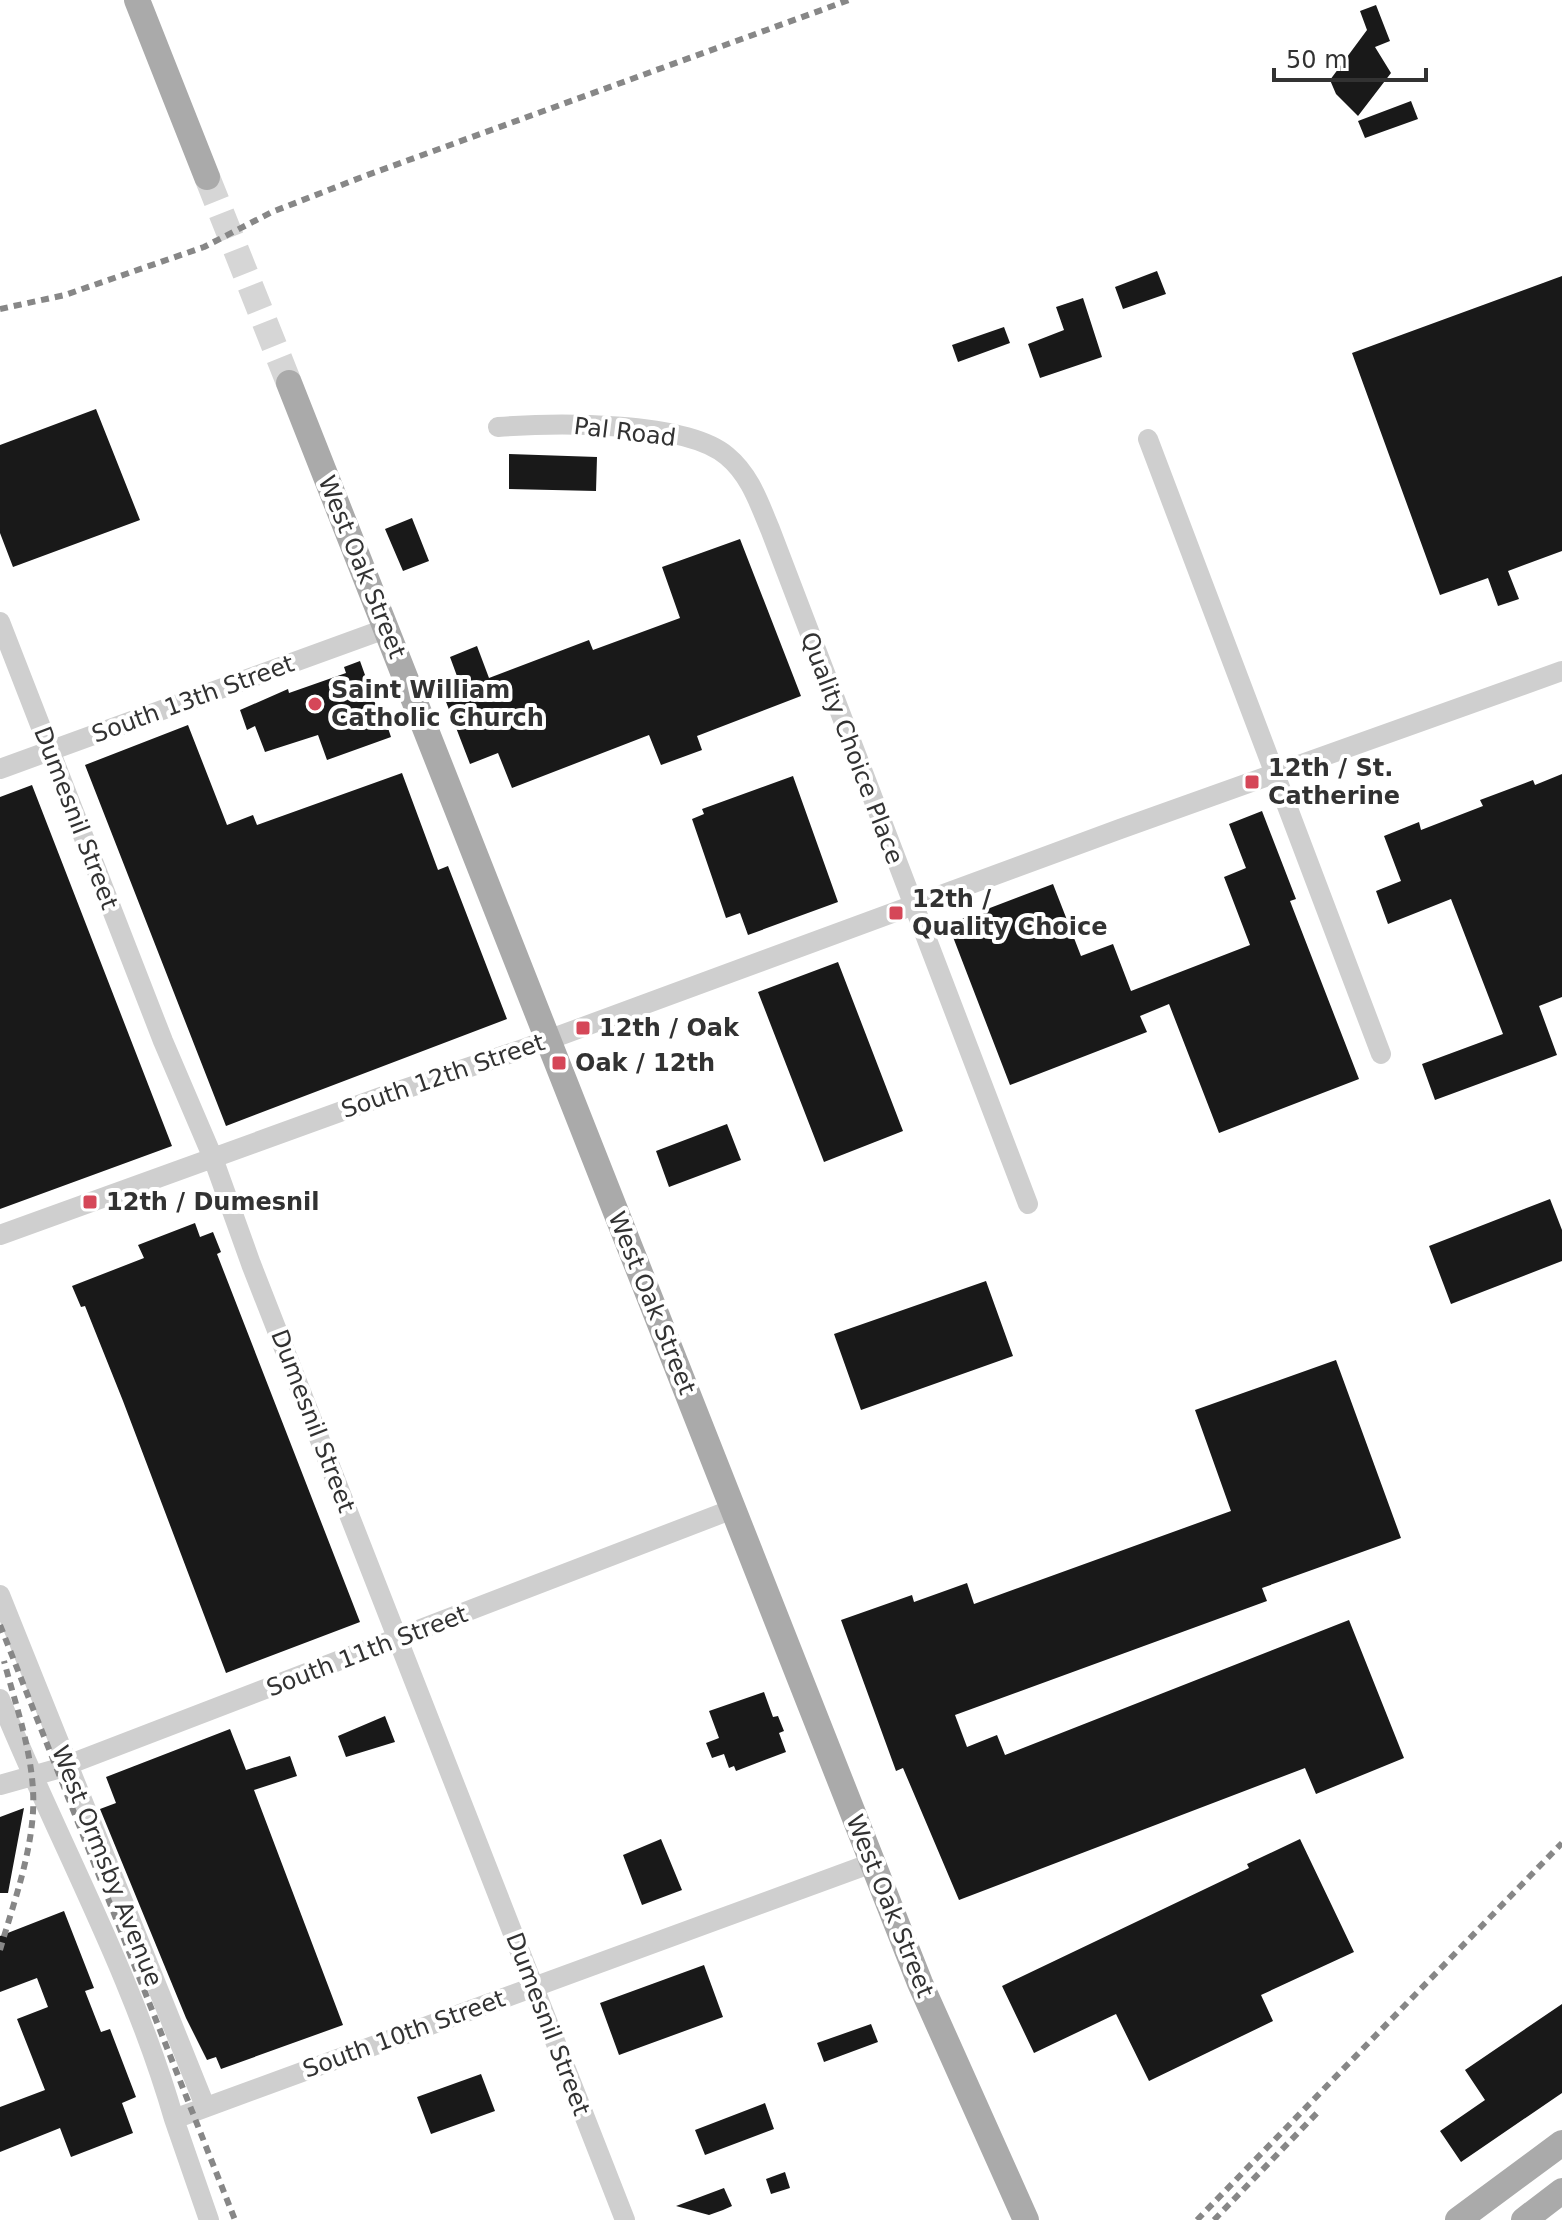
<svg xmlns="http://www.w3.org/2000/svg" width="1562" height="2220" font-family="'DejaVu Sans',sans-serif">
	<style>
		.building { fill: #191919 }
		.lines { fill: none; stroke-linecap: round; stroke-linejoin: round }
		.major-tunnel { stroke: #d6d6d6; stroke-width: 26; stroke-dasharray: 26 13; stroke-linecap: butt }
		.minor { stroke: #cfcfcf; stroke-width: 20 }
		.major { stroke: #aaa; stroke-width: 26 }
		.rail { stroke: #878787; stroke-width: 6; stroke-dasharray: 8 6; stroke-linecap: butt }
		.poi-dot { fill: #d54758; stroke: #fff; stroke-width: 3 }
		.labels { text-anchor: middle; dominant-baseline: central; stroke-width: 8; stroke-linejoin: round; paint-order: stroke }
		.street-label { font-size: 24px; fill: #323232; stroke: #fff }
		.poi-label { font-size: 24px; font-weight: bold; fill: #323232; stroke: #fff; text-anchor: start }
	</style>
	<rect width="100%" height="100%" fill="#fff"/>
	<path class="building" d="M 1376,5 L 1390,41 L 1375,47 L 1391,73 L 1358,116 L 1336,94 L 1330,80 L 1367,30 L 1360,11 Z
		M 1411,101 L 1418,119 L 1365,138 L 1358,121 Z
		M 1157,271 L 1166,294 L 1123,309 L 1115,287 Z
		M 1562,276 L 1562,551 L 1508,571 L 1519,599 L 1498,606 L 1488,578 L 1440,595 L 1352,353 Z
		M 1083,298 L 1102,357 L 1040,378 L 1028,344 L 1064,330 L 1056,307 Z
		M 1004,327 L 1010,343 L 958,362 L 952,345 Z
		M 96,409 L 140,520 L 13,567 L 0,533 L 0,445 Z
		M 509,454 L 597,457 L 596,491 L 509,489 Z
		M 412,518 L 429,561 L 403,571 L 385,529 Z
		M 740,539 L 801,696 L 697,736 L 702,750 L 661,765 L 649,735 L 512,788 L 498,753 L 470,764 L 443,694 L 461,687 L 450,657 L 477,646 L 489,678 L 589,640 L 593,650 L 680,618 L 662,567 Z
		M 360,661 L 380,717 L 384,716 L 391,737 L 327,760 L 318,735 L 265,752 L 255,726 L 247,730 L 240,710 L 288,689 L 289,693 L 346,673 L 344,667 Z
		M 188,725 L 227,825 L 253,815 L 257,825 L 402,773 L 438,870 L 448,866 L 507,1019 L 226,1126 L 85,765 Z
		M 1562,774 L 1562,997 L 1539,1006 L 1557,1055 L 1435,1100 L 1422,1064 L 1503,1034 L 1451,899 L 1388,924 L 1376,891 L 1401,881 L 1384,836 L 1419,822 L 1421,830 L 1483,806 L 1480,800 L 1533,780 L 1535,785 Z
		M 793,776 L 838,902 L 748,935 L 740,913 L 726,918 L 692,819 L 704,814 L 702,809 Z
		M 32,785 L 172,1146 L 0,1209 L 0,797 Z
		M 1262,811 L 1296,899 L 1290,901 L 1359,1079 L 1219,1133 L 1169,1004 L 1140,1016 L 1147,1032 L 1010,1085 L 948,924 L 1053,884 L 1081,956 L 1113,944 L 1131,991 L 1250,945 L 1224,877 L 1246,868 L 1229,824 Z
		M 838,962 L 903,1131 L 824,1162 L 758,992 Z
		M 727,1124 L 741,1160 L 669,1187 L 656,1151 Z
		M 1550,1199 L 1562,1230 L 1562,1261 L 1451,1304 L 1429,1246 Z
		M 195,1223 L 200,1237 L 213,1232 L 221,1252 L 217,1254 L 360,1622 L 226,1673 L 123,1401 L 85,1306 L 81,1307 L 72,1286 L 144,1258 L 138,1245 Z
		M 986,1281 L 1013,1356 L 861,1410 L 834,1334 Z
		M 1336,1360 L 1401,1538 L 1262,1588 L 1267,1601 L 955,1715 L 967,1747 L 997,1735 L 1005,1755 L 1349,1620 L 1404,1758 L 1316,1794 L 1305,1768 L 959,1900 L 903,1768 L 896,1771 L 841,1620 L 912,1595 L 914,1602 L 967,1583 L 974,1604 L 1231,1511 L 1195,1410 Z
		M 764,1692 L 773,1717 L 778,1716 L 784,1731 L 779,1733 L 786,1752 L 736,1771 L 734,1766 L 729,1768 L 724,1754 L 712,1758 L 706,1743 L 719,1738 L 709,1711 Z
		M 385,1716 L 395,1742 L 346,1757 L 338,1736 Z
		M 230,1729 L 246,1770 L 290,1756 L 297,1776 L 254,1790 L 343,2025 L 221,2069 L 216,2057 L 207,2060 L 186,2018 L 100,1809 L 116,1803 L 106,1777 Z
		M 24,1808 L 8,1893 L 0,1893 L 0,1817 Z
		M 661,1839 L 682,1890 L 642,1905 L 623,1855 Z
		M 1300,1839 L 1354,1952 L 1261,1995 L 1273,2021 L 1149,2081 L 1116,2014 L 1034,2053 L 1002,1986 L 1249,1868 L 1247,1864 Z
		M 64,1911 L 94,1988 L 85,1991 L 101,2032 L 110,2029 L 136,2097 L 122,2103 L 133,2133 L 71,2157 L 60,2128 L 0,2152 L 0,2107 L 45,2090 L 17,2019 L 48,2007 L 37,1978 L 0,1992 L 0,1936 Z
		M 704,1965 L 723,2017 L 619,2055 L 600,2003 Z
		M 1562,2004 L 1562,2093 L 1461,2162 L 1440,2131 L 1485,2100 L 1465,2070 Z
		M 871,2024 L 878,2042 L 824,2062 L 817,2043 Z
		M 481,2074 L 495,2111 L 431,2134 L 417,2097 Z
		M 765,2103 L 774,2129 L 705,2155 L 695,2130 Z
		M 785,2172 L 790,2188 L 771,2194 L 766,2179 Z
		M 724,2188 L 732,2206 L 723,2210 L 709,2215 L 676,2206 Z"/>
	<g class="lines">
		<path class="major-tunnel" d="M 207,177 L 289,383"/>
		<path class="minor" d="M 498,427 C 552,423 685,420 727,456 C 750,475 759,503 770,529 L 1028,1204
			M 1148,439 L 1381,1054
			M 0,622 L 163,1041 L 213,1158 L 251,1264 L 625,2220
			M 0,769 L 385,629
			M 0,1235 L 381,1097 L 526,1048 L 1120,829 L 1562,671
			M 0,1595 L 205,2106
			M 0,1699 C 57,1839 132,1973 174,2119
			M 0,1785 L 57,1769 L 733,1509
			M 209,2220 L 174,2119 L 872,1863"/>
		<path class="major" d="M 137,0 L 207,177
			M 289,383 L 920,1983 L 1026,2220
			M 1458,2220 L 1562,2143
			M 1524,2220 L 1562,2191"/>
		<path class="rail" d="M 0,309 L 65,295 L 204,247 L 272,212 L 362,177 L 849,0
			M 0,1625 L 235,2220
			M 0,1950 C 13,1905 30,1859 33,1812 C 36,1762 17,1710 4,1661
			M 1197,2220 L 1562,1843
			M 1214,2220 L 1318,2112"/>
	</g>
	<g class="poi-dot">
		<circle cx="315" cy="704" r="8"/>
		<rect x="1244" y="774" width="16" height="16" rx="4"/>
		<rect x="888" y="905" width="16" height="16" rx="4"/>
		<rect x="575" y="1020" width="16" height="16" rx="4"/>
		<rect x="551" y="1055" width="16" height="16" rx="4"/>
		<rect x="82" y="1194" width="16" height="16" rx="4"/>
	</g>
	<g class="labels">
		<g class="street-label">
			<text transform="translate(625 432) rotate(7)">Pal Road</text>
			<text transform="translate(362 567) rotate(68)">West Oak Street</text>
			<text transform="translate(193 699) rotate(-20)">South 13th Street</text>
			<text transform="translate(852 748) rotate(69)">Quality Choice Place</text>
			<text transform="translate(76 818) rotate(69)">Dumesnil Street</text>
			<text transform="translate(443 1076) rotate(-19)">South 12th Street</text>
			<text transform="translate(652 1303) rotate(68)">West Oak Street</text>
			<text transform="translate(313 1421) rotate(69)">Dumesnil Street</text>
			<text transform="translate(367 1651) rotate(-21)">South 11th Street</text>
			<text transform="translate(107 1866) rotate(68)">West Ormsby Avenue</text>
			<text transform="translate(890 1906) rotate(68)">West Oak Street</text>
			<text transform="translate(548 2024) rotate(69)">Dumesnil Street</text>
			<text transform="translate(404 2034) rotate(-20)">South 10th Street</text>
		</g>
		<g class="poi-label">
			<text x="331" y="690">Saint William<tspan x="331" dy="28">Catholic Church</tspan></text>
			<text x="1268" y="768">12th / St.<tspan x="1268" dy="28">Catherine</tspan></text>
			<text x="912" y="899">12th /<tspan x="912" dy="28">Quality Choice</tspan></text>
			<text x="599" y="1028">12th / Oak</text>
			<text x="575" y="1063">Oak / 12th</text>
			<text x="106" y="1202">12th / Dumesnil</text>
		</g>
	</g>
	<path d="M1274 68v12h152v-12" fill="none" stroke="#323232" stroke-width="4"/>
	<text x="1286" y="68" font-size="24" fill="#323232" stroke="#ffffff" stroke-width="6" paint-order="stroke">50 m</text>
</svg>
